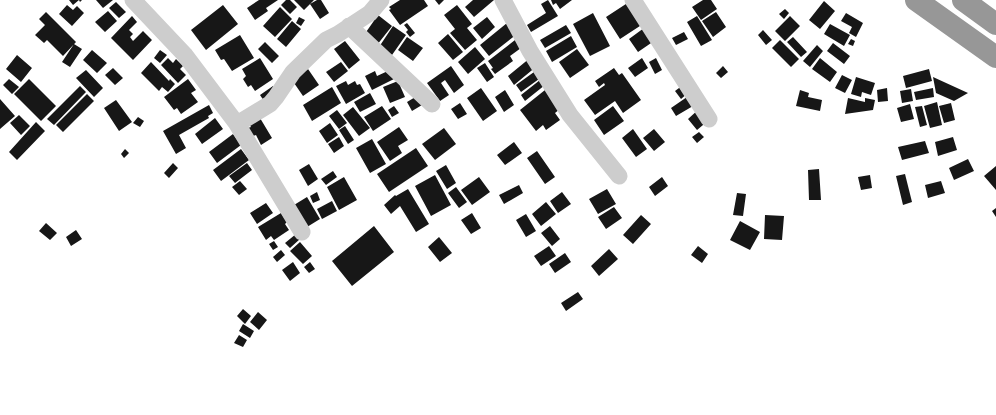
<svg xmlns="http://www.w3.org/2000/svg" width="996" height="415" font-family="'Archivo Narrow',sans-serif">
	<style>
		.building { fill: #171717 }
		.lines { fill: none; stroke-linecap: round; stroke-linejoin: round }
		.street { stroke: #cdcdcd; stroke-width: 17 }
		.highway { stroke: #979797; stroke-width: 22 }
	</style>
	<rect width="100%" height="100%" fill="#fff"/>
	<path class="building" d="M 69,0 L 82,0 L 80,2 L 79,0 L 73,5 Z
		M 96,0 L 113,0 L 103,8 Z
		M 259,0 L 278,0 L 266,8 L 268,11 L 255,20 L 247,8 Z
		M 286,0 L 290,0 L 297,7 L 290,14 L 281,5 Z
		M 294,0 L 314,0 L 304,10 Z
		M 317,0 L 321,0 L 329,13 L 320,19 L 310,4 Z
		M 400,0 L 424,0 L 428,6 L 400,25 L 389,10 L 391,9 L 389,7 Z
		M 435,0 L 444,0 L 439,5 Z
		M 473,0 L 494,0 L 474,17 L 465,7 Z
		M 548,0 L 558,16 L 531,32 L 527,25 L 546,13 L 541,4 Z
		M 551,0 L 572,0 L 560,9 L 556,3 L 553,5 Z
		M 703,0 L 711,0 L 717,9 L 701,20 L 692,7 Z
		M 824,1 L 835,11 L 820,29 L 809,20 Z
		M 116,2 L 126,12 L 119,18 L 109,8 Z
		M 629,2 L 643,24 L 620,39 L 606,17 Z
		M 67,5 L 73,10 L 77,6 L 84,13 L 72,26 L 59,14 Z
		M 223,5 L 238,24 L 206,50 L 191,30 Z
		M 457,5 L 472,24 L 467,28 L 477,40 L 465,50 L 450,33 L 455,29 L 444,15 Z
		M 280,7 L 292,19 L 275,37 L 263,26 Z
		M 785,9 L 789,13 L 784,19 L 779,14 Z
		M 108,11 L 117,21 L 105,32 L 95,22 Z
		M 46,12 L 76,42 L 63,56 L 47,40 L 44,43 L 35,35 L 45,25 L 39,19 Z
		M 716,12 L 726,27 L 713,37 L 702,21 Z
		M 593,13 L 610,46 L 590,56 L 573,24 Z
		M 846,13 L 863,23 L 856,37 L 849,33 L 852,27 L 841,21 Z
		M 378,15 L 392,26 L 377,45 L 364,35 Z
		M 132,16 L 137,22 L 129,30 L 133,34 L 130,37 L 133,41 L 143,31 L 152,40 L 133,60 L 111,38 Z
		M 697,16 L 712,40 L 701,46 L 687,22 Z
		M 790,16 L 800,26 L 785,41 L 775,31 Z
		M 299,17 L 305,20 L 301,26 L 296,23 Z
		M 487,17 L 495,27 L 482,39 L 473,28 Z
		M 292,21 L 301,29 L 286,47 L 277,39 Z
		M 407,23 L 415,33 L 410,37 L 406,32 L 408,30 L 404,25 Z
		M 507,23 L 517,34 L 489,56 L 480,45 Z
		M 830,24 L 850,35 L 844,46 L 824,34 Z
		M 566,25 L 571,33 L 545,48 L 540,40 Z
		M 393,26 L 406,35 L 392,55 L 379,47 Z
		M 644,28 L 654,41 L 638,52 L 629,39 Z
		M 763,30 L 772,40 L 766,45 L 758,35 Z
		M 684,32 L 688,39 L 676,45 L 672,38 Z
		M 448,34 L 463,52 L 453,60 L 438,43 Z
		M 240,35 L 254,58 L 232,71 L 224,59 L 221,60 L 215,50 Z
		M 571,36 L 577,47 L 552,62 L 546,51 Z
		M 407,37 L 423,48 L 413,61 L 398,50 Z
		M 793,37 L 807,52 L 801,57 L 787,42 Z
		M 851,39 L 855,41 L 853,46 L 848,44 Z
		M 515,40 L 521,48 L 510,56 L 513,61 L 495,74 L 491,69 L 493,68 L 488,61 Z
		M 780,40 L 799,59 L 791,67 L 772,48 Z
		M 345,41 L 360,60 L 349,69 L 334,49 Z
		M 265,42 L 279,56 L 272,63 L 258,49 Z
		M 833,43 L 850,56 L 844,64 L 827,51 Z
		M 74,44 L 82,49 L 70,67 L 62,62 Z
		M 817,45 L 823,51 L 810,67 L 803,61 Z
		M 475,47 L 485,59 L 468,74 L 458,62 Z
		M 577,49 L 589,65 L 570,78 L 559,62 Z
		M 92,50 L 107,63 L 97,73 L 83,60 Z
		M 160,50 L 167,55 L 160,63 L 154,58 Z
		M 17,55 L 32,68 L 21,82 L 6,69 Z
		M 168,58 L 173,63 L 176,59 L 183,66 L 180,69 L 186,75 L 178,83 L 161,65 Z
		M 260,58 L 273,79 L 255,91 L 251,85 L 248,87 L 243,79 L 246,76 L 242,69 Z
		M 530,58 L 537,66 L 514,85 L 508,76 Z
		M 642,58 L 648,68 L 635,77 L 628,68 Z
		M 656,58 L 662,70 L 655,74 L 649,62 Z
		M 820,58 L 837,72 L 830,82 L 812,69 Z
		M 151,62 L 169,81 L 170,79 L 175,84 L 168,92 L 162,87 L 159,91 L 141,73 Z
		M 341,62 L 348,71 L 334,82 L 326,72 Z
		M 485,63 L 494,77 L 487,82 L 477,68 Z
		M 451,66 L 464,85 L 454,93 L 445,80 L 441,83 L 449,95 L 440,101 L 427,83 Z
		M 723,66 L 728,72 L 721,78 L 716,73 Z
		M 113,68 L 123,78 L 115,85 L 105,75 Z
		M 614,68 L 619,75 L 622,73 L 641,100 L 623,113 L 615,101 L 595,115 L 584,100 L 605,85 L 604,83 L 599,87 L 595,81 Z
		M 308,69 L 319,85 L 303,96 L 292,80 Z
		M 929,69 L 932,81 L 906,88 L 903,76 Z
		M 86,70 L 103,88 L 94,97 L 76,78 Z
		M 390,70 L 394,79 L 372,90 L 365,76 L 375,71 L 377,76 Z
		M 534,72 L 539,79 L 521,92 L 516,85 Z
		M 842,75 L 852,80 L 845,93 L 835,88 Z
		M 856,77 L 875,83 L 871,95 L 862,92 L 861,97 L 851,94 Z
		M 933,77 L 968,93 L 954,101 L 936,93 Z
		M 9,79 L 19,87 L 12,94 L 3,85 Z
		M 29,79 L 56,106 L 41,121 L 14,94 Z
		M 188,79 L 196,90 L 191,93 L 198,102 L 181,114 L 177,108 L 174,110 L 164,97 Z
		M 540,80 L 545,85 L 525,101 L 521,95 Z
		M 346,81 L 348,85 L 355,81 L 357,85 L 360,84 L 365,93 L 346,104 L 336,86 Z
		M 398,81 L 405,97 L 390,103 L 383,87 Z
		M 683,85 L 688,93 L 681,99 L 675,91 Z
		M 80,86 L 86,92 L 54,125 L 47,119 Z
		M 273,86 L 277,93 L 264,101 L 260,95 Z
		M 332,87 L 341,103 L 312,121 L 303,105 Z
		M 481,88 L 497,111 L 483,121 L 467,98 Z
		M 887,88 L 888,101 L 878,102 L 877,90 Z
		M 933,88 L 934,97 L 916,100 L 914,92 Z
		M 911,89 L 913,101 L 902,103 L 900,91 Z
		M 505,90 L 514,105 L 504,112 L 495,97 Z
		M 545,90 L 560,109 L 555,113 L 560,120 L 546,130 L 543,125 L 536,131 L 520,110 Z
		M 800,90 L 809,93 L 808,97 L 822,100 L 820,111 L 796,106 Z
		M 370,93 L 376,104 L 360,112 L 354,102 Z
		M 87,94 L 94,101 L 63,132 L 56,125 Z
		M 417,96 L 422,105 L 412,111 L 407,102 Z
		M 687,97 L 693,106 L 676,116 L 671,108 Z
		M 848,98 L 865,102 L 865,98 L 875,100 L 873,110 L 845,114 Z
		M 0,99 L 15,116 L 0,129 Z
		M 116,100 L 132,122 L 119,131 L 104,108 Z
		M 937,102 L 942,125 L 930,128 L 924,106 Z
		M 460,103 L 467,114 L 458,119 L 451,109 Z
		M 951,103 L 955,120 L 944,123 L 939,106 Z
		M 910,104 L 914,119 L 901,122 L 897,108 Z
		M 209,105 L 213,113 L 208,116 L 209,118 L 179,135 L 186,148 L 176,154 L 163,131 Z
		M 382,106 L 391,119 L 373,131 L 364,117 Z
		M 394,106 L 399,113 L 392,117 L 388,110 Z
		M 613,106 L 624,121 L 604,135 L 594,120 Z
		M 922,106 L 927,125 L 920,127 L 915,107 Z
		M 353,107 L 370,128 L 359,136 L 343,115 Z
		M 699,109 L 709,120 L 697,130 L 688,119 Z
		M 337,110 L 347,123 L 339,129 L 329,116 Z
		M 19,115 L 30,126 L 21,135 L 10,123 Z
		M 138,117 L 144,121 L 140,127 L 133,123 Z
		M 215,118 L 223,129 L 202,144 L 195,134 Z
		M 260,118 L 272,138 L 261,145 L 256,135 L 253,136 L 248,128 L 251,127 L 249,124 Z
		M 36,122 L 45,131 L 17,160 L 9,152 Z
		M 330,123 L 338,135 L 327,143 L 319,131 Z
		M 345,126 L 354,140 L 348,144 L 339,130 Z
		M 399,127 L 408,140 L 398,146 L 402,153 L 390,161 L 377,142 Z
		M 444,128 L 456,144 L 435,160 L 422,144 Z
		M 633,129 L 647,149 L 636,157 L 622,138 Z
		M 654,129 L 665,142 L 654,151 L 643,138 Z
		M 699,132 L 704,137 L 697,143 L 692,137 Z
		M 233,134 L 241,145 L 217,163 L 209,152 Z
		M 339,137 L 344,146 L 334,153 L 328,144 Z
		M 953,137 L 957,150 L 938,156 L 935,142 Z
		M 372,139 L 386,164 L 370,173 L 356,148 Z
		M 925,141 L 929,153 L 902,160 L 898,147 Z
		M 514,142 L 522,153 L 505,165 L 497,155 Z
		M 416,148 L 428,166 L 389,192 L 377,174 Z
		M 125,149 L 129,153 L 124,158 L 121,154 Z
		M 241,149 L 249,160 L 221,181 L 213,170 Z
		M 537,151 L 555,177 L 545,184 L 527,158 Z
		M 968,159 L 974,171 L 954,180 L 949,168 Z
		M 173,163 L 178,168 L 169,178 L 164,173 Z
		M 247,163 L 252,170 L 235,183 L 229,176 Z
		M 309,164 L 318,179 L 308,186 L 299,170 Z
		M 446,165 L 456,183 L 447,189 L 436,171 Z
		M 996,166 L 996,190 L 984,176 Z
		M 819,169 L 821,200 L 809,200 L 808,170 Z
		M 333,171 L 337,177 L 326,185 L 321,179 Z
		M 905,174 L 912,202 L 903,205 L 896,176 Z
		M 435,175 L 451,205 L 431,216 L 415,186 Z
		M 870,175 L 872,188 L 861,190 L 858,177 Z
		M 344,177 L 357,200 L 339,210 L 327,187 Z
		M 479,177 L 490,192 L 472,205 L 461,190 Z
		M 662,177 L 668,186 L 655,196 L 649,187 Z
		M 240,181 L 247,189 L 239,195 L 232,187 Z
		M 941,181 L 945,193 L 928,198 L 925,185 Z
		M 519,185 L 523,193 L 504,204 L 499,195 Z
		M 456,187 L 467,202 L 459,208 L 448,193 Z
		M 408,189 L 429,224 L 416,232 L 400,206 L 391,214 L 384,205 L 395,195 L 396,196 Z
		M 607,189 L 616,204 L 598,214 L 589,199 Z
		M 317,192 L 320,200 L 313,203 L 310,196 Z
		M 562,192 L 571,204 L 558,213 L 550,201 Z
		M 737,193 L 746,194 L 743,216 L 733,215 Z
		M 307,197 L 320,219 L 307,227 L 294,205 Z
		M 332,201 L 337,211 L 322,219 L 317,209 Z
		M 546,202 L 556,214 L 541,226 L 532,214 Z
		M 266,203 L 273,213 L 257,224 L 250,213 Z
		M 614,207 L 622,218 L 606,229 L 598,217 Z
		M 996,208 L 996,217 L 992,211 Z
		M 281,213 L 287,222 L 285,224 L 289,230 L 274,240 L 271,236 L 266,240 L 258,227 Z
		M 472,213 L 481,228 L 471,234 L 461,220 Z
		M 526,214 L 536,231 L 526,237 L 516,220 Z
		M 641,215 L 651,224 L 633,244 L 623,235 Z
		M 765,215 L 784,216 L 782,240 L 764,239 Z
		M 740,221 L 760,232 L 750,250 L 730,240 Z
		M 46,223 L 57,233 L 50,240 L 39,231 Z
		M 374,226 L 394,252 L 352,286 L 332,261 Z
		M 550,226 L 560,239 L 552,246 L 541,233 Z
		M 76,230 L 82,239 L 71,246 L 66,237 Z
		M 296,234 L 300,239 L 290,248 L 285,243 Z
		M 439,237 L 452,253 L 440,262 L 428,247 Z
		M 274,241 L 278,247 L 273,250 L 269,244 Z
		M 300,242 L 312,256 L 303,264 L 290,251 Z
		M 549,246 L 556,256 L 541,266 L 534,256 Z
		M 698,246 L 708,254 L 702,263 L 691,255 Z
		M 609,249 L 618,259 L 599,276 L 591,266 Z
		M 281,250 L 285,255 L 277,262 L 273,257 Z
		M 565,253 L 571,262 L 555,273 L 549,264 Z
		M 293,262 L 300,273 L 290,281 L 282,270 Z
		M 310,262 L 315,269 L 309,273 L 304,267 Z
		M 578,292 L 583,299 L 566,311 L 561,303 Z
		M 243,309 L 251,316 L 245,324 L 237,316 Z
		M 258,312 L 267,320 L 259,330 L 250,322 Z
		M 243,324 L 254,331 L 250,338 L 239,331 Z
		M 239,335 L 247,340 L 243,347 L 234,343 Z"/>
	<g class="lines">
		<path class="street" d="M 133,0 L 185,55 L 237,124 L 302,232
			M 503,0 L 530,51 L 570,115 L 619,176
			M 633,0 L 709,119
			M 349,26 L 432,104
			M 237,124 L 270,104 L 276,97 L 293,72 L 326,40 L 338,34 L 370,13 L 381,0"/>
		<path class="highway" d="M 916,0 L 996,57
			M 963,0 L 996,24"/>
	</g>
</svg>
